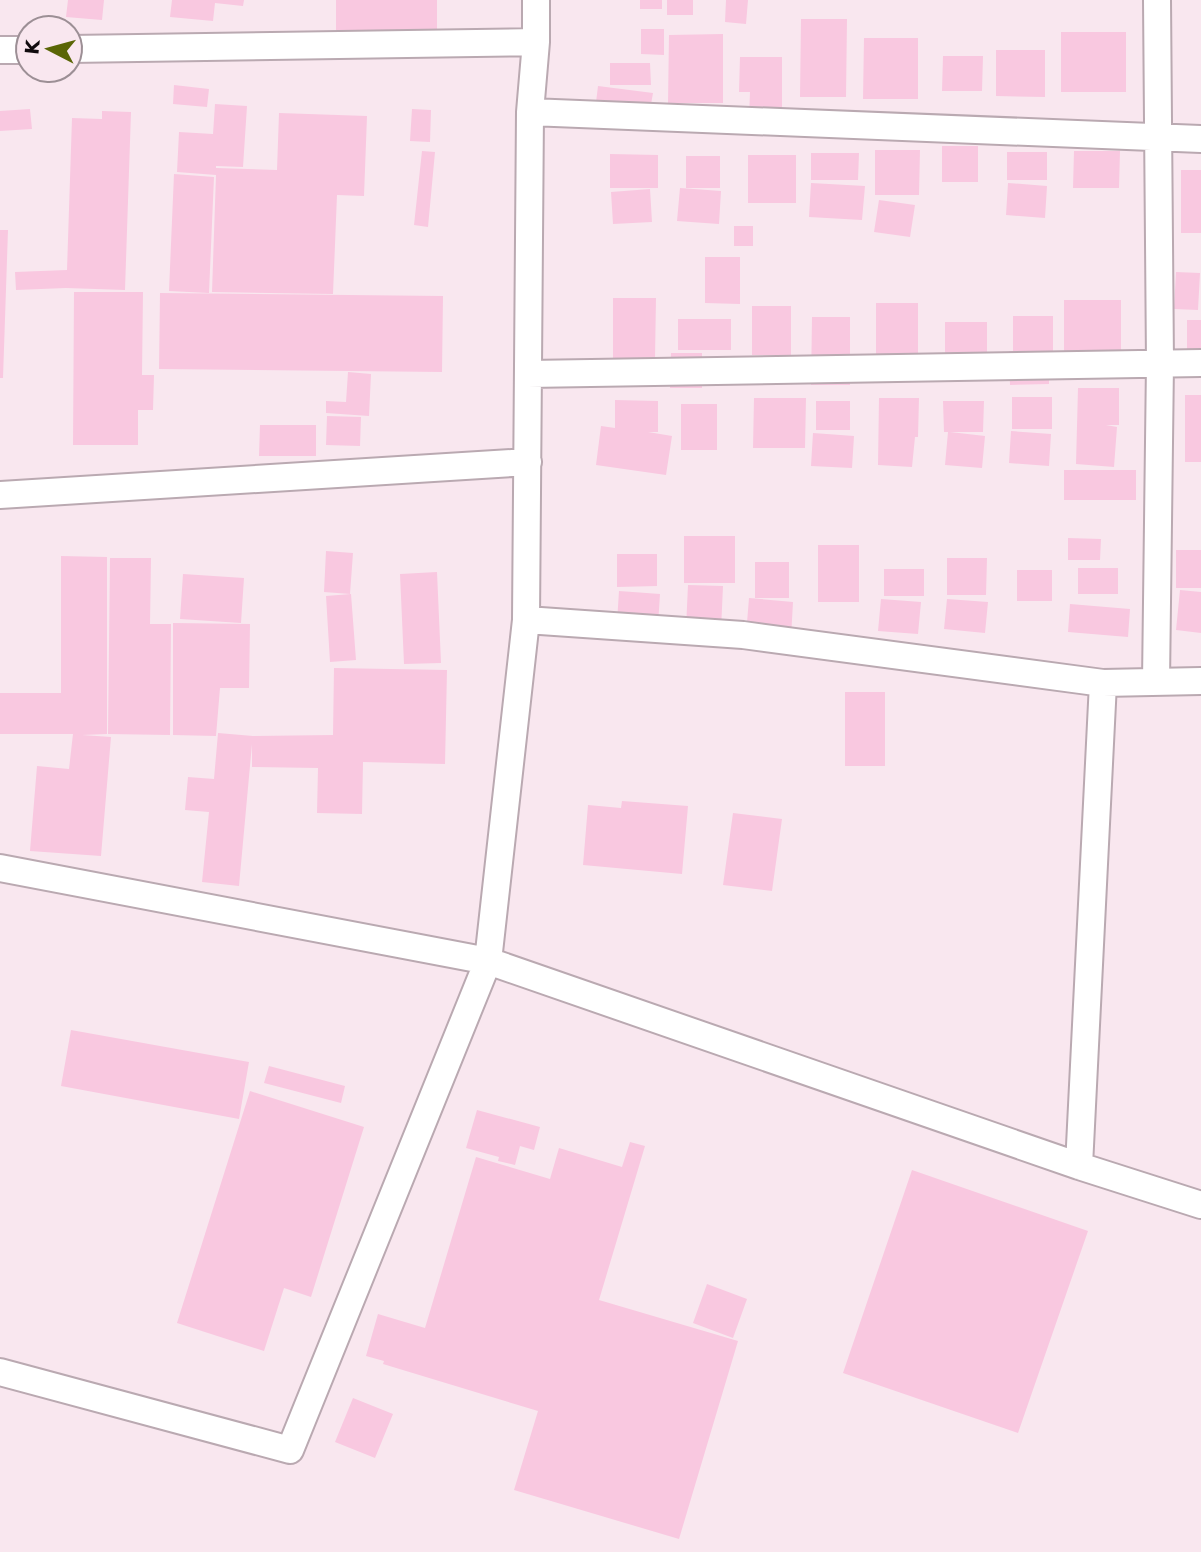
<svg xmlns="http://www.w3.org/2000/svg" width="1201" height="1552" font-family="'DejaVu Sans',sans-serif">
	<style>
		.building { fill: #f9c8e0 }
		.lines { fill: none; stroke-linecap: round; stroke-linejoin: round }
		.minor-casing { stroke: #baa9b1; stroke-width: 30 }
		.minor { stroke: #fff; stroke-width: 26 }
	</style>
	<rect width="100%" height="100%" fill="#f9e7ef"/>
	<path class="building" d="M 68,0 L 104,0 L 102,20 L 66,17 Z
		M 172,0 L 244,0 L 243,6 L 215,3 L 213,21 L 170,17 Z
		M 336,0 L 437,0 L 437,35 L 336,34 Z
		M 640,0 L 662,0 L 662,9 L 640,9 Z
		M 667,0 L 693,0 L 693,15 L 667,15 Z
		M 726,0 L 748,0 L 746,24 L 725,22 Z
		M 801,19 L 847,19 L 846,97 L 800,97 Z
		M 641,29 L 664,29 L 664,55 L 641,54 Z
		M 1061,32 L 1126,32 L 1126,92 L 1061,92 Z
		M 723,34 L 723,103 L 668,103 L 669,35 Z
		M 864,38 L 918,38 L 918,99 L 863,99 Z
		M 996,50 L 1045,50 L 1045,97 L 996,96 Z
		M 943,56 L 983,56 L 982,91 L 942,91 Z
		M 740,57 L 782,57 L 782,121 L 749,119 L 750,92 L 739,92 Z
		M 610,63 L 650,63 L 651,85 L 610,85 Z
		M 174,85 L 209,89 L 207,107 L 173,104 Z
		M 598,86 L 653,93 L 650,110 L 594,119 Z
		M 215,104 L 247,106 L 243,167 L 216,166 L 216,168 L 277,170 L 279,113 L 367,116 L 364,196 L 337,195 L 333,294 L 212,292 L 216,175 L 177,172 L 179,132 L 213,134 Z
		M 30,109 L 32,129 L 0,131 L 0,111 Z
		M 412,109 L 431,110 L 430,142 L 410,141 Z
		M 102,111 L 131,112 L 125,290 L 66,288 L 16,290 L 15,272 L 67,270 L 72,118 L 102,119 Z
		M 942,146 L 978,146 L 978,182 L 942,182 Z
		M 875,150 L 920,150 L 919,195 L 875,195 Z
		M 422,151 L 435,152 L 428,227 L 414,225 Z
		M 1074,151 L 1120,151 L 1119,188 L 1073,188 Z
		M 1007,152 L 1047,152 L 1047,180 L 1007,180 Z
		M 811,153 L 859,153 L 858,180 L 811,180 Z
		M 610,154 L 658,155 L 658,188 L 610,188 Z
		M 748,155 L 796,155 L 796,203 L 748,203 Z
		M 686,156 L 720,156 L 720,188 L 686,188 Z
		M 1181,170 L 1201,170 L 1201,233 L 1181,233 Z
		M 174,174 L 214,177 L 209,293 L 169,291 Z
		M 811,183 L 865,186 L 862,220 L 809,217 Z
		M 1008,183 L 1047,186 L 1045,218 L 1006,215 Z
		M 680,188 L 721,191 L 719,224 L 677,221 Z
		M 650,189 L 652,222 L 613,224 L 611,192 Z
		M 879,200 L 915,205 L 910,237 L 874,232 Z
		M 734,226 L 753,226 L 753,246 L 734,246 Z
		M 0,230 L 8,230 L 3,378 L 0,378 Z
		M 705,257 L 740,257 L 740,304 L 705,303 Z
		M 1176,272 L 1200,273 L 1198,310 L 1174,309 Z
		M 74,292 L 143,292 L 142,375 L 154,375 L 153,410 L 138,410 L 138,445 L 73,445 Z
		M 160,293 L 443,296 L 442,372 L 159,369 Z
		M 613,298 L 656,298 L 655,358 L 613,358 Z
		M 1064,300 L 1121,300 L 1121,353 L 1064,353 Z
		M 876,303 L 918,303 L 918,357 L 876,357 Z
		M 752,306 L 791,306 L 791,355 L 752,355 Z
		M 1013,316 L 1053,316 L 1053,353 L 1049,353 L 1049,384 L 1010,385 L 1009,351 L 1013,351 Z
		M 812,317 L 850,317 L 850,385 L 811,385 Z
		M 678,319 L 731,319 L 731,350 L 678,350 Z
		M 1187,320 L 1201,320 L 1201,351 L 1187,351 Z
		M 945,322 L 987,322 L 987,354 L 945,354 Z
		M 671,353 L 702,353 L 702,388 L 670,388 Z
		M 348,372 L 371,374 L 369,416 L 326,413 L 326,401 L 346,402 Z
		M 1078,388 L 1119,388 L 1119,425 L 1106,425 L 1117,427 L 1114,467 L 1076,464 Z
		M 1185,395 L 1201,395 L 1201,462 L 1185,462 Z
		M 1012,397 L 1052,397 L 1052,429 L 1012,429 Z
		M 754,398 L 806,398 L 805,448 L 753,448 Z
		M 879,398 L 919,398 L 918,437 L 915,437 L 912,467 L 878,465 Z
		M 615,400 L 658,401 L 658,432 L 648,432 L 672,436 L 666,475 L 596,465 L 601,426 L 615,428 Z
		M 816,401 L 850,401 L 850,430 L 816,430 Z
		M 943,401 L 984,401 L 983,432 L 950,432 L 985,436 L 982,468 L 945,465 L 948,432 L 944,432 Z
		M 681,404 L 717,404 L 717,450 L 681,450 Z
		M 327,416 L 361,417 L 360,446 L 326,445 Z
		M 260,425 L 316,425 L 316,456 L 259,456 Z
		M 1011,431 L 1051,434 L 1049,466 L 1009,463 Z
		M 813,433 L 854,436 L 852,468 L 811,466 Z
		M 1064,470 L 1136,470 L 1136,500 L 1064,500 Z
		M 684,536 L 735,536 L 735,583 L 684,583 Z
		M 1068,538 L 1101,539 L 1100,560 L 1068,560 Z
		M 818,545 L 859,545 L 859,602 L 818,602 Z
		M 1176,550 L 1201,550 L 1201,588 L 1176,588 Z
		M 326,551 L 353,553 L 350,594 L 324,592 Z
		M 617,554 L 657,554 L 657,586 L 617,587 Z
		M 61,556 L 107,557 L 107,734 L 82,735 L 111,737 L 101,856 L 30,851 L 37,766 L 69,769 L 73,734 L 0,734 L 0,693 L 61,693 Z
		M 110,558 L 151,558 L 150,624 L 171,624 L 170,735 L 108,734 Z
		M 947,558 L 987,558 L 986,595 L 947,595 Z
		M 755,562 L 789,562 L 789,598 L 755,598 Z
		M 1078,568 L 1118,568 L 1118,594 L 1078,594 Z
		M 884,569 L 924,569 L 924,596 L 884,596 Z
		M 1017,570 L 1052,570 L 1052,601 L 1017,601 Z
		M 437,572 L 441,663 L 404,664 L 400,574 Z
		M 183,574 L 244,578 L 241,623 L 180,619 Z
		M 688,585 L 723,586 L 721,630 L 686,628 Z
		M 1180,590 L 1201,592 L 1201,633 L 1176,630 Z
		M 619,591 L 660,594 L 658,625 L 617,622 Z
		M 351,594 L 356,660 L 330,662 L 326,596 Z
		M 749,598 L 793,602 L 791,638 L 746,635 Z
		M 881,599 L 921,602 L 918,634 L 878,631 Z
		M 947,599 L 988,602 L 985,633 L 944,629 Z
		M 1070,604 L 1130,609 L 1128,637 L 1068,632 Z
		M 173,623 L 250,624 L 249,688 L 220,688 L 216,736 L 173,735 Z
		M 334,668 L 447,670 L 445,764 L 363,762 L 362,814 L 317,813 L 318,768 L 252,767 L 252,744 L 239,886 L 202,882 L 209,812 L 185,810 L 188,777 L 214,779 L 218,733 L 253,736 L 333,735 Z
		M 845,692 L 885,692 L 885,766 L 845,766 Z
		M 622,801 L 688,806 L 682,874 L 583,865 L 588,805 L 621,808 Z
		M 733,813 L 782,819 L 772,891 L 723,885 Z
		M 71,1030 L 249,1062 L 239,1119 L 61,1086 Z
		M 269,1066 L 345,1086 L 341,1103 L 264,1083 Z
		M 250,1091 L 364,1127 L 311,1297 L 284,1288 L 264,1351 L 177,1323 Z
		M 477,1110 L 540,1127 L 534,1150 L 520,1146 L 515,1165 L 498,1161 L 499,1157 L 466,1148 Z
		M 630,1142 L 645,1146 L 599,1300 L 738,1341 L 679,1539 L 514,1490 L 538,1411 L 383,1364 L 384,1361 L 366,1356 L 378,1314 L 425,1328 L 476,1157 L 550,1179 L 559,1148 L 622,1167 Z
		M 912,1170 L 1088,1231 L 1018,1433 L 843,1373 Z
		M 707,1284 L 747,1299 L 733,1338 L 693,1323 Z
		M 353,1398 L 393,1414 L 375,1458 L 335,1442 Z"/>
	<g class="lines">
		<defs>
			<path id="minor" d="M 536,0 L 536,42 L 530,112 L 526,620 L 488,961 L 1079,1166 L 1201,1205
				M 70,49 L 536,42
				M 0,50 L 28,50
				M 530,112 L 1201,139
				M 528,374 L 1201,363
				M 0,495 L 528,462
				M 526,620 L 743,635 L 1103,683 L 1201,681
				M 1156,682 L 1160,363 L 1157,0
				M 0,868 L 488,961 L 290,1450 L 0,1372
				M 1079,1166 L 1103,683"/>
		</defs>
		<use href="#minor" class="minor-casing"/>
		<use href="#minor" class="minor"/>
	</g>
	<g transform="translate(49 49) rotate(276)"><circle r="33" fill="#f9e7ef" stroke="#9c8f95" stroke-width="2"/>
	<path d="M0-5L12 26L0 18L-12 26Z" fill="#5a6505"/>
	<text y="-10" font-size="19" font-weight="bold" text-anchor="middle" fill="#110b0e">K</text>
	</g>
</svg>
